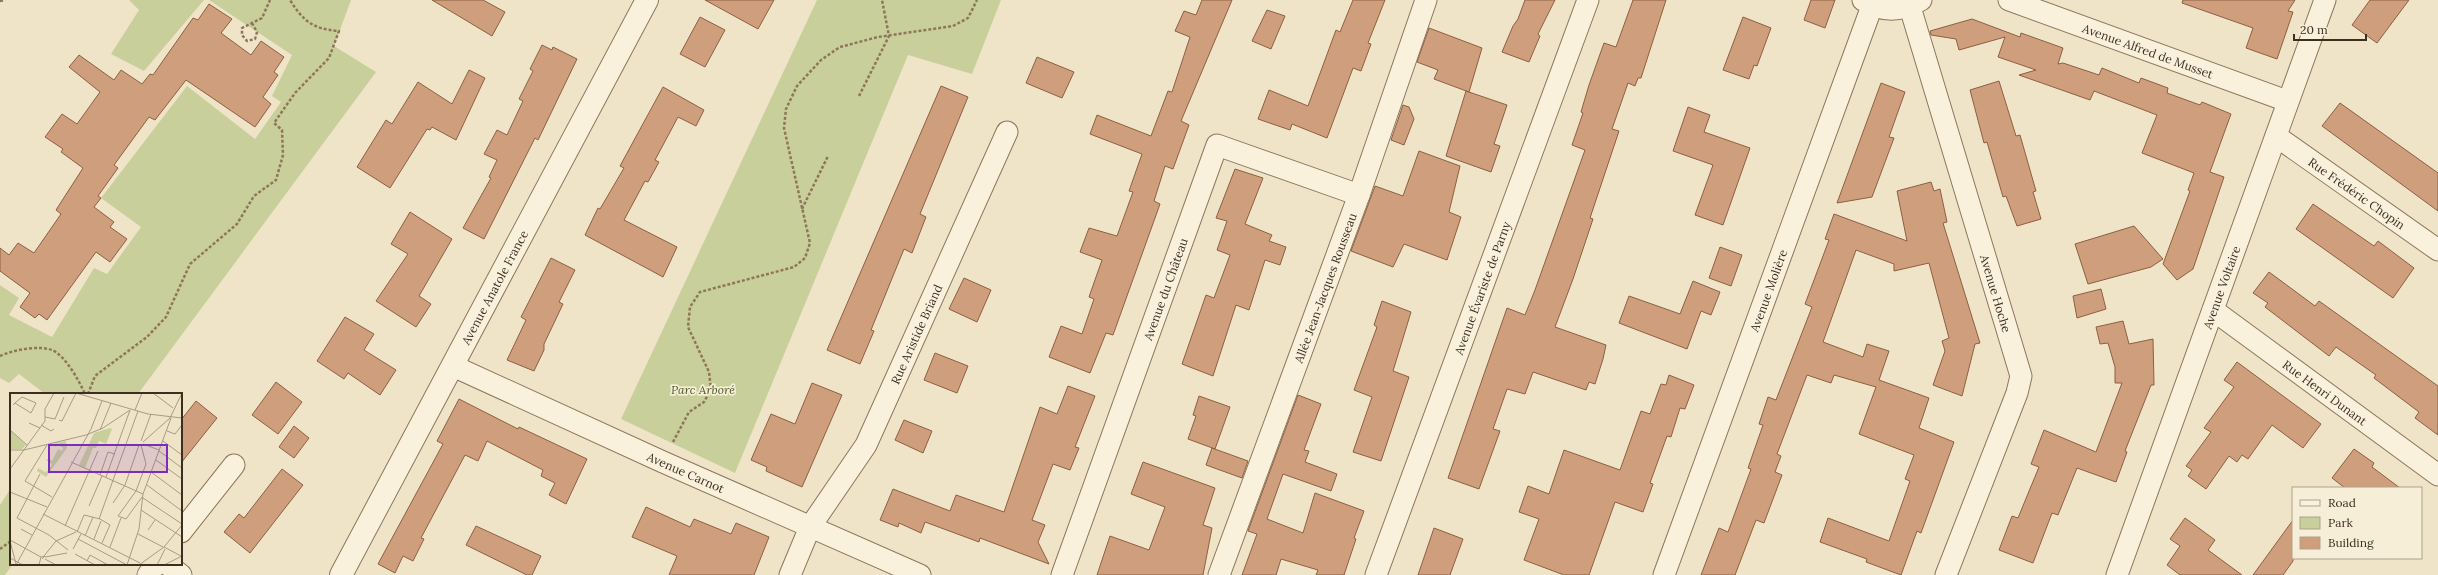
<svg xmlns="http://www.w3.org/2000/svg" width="2438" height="575" font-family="Lora,serif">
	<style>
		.green { fill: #c9cf9b }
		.building { fill: #cf9f7d; stroke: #8d5f41 }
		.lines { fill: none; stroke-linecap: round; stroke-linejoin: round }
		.minor-casing { stroke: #8d765c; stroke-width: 23 }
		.tertiary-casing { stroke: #8d765c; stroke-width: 24 }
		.path { stroke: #8d765c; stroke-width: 2.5; stroke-dasharray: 3 2; stroke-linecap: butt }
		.minor { stroke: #faf1dc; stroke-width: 21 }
		.tertiary { stroke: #faf1dc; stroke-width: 22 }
		.labels { text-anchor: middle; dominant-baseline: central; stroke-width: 3.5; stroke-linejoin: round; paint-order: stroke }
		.street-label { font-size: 12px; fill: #3d2e20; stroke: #f7eed8 }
		.park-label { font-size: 12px; font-style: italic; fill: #4d5a26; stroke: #f7eed8 }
		.inset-road { fill: none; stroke: #a89b85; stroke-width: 1 }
		.view { fill: #7b2cbf; fill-opacity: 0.15; stroke: #7b2cbf; stroke-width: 2 }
		.inset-edge { fill: none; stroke: #3d2e20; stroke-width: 2 }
	</style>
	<rect width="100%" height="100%" fill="#f0e4c8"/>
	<path class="green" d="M 129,0 L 204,0 L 144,71 L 111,54 L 139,10 Z
		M 209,0 L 351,0 L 334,46 L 376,72 L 138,394 L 45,394 L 19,374 L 9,383 L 0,378 L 0,285 L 19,298 L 9,315 L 52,337 L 94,268 L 107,274 L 141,227 L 101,198 L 187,86 L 255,139 L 281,102 L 272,96 L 292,55 Z
		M 817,0 L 1001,0 L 972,74 L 908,55 L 735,473 L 621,419 Z
		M 11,488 L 13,564 L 5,575 L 0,575 L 0,505 Z"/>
	<path class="building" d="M 432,0 L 483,0 L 505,12 L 492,36 Z
		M 705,0 L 774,0 L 758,29 Z
		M 1202,0 L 1232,0 L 1181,121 L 1189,125 L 1173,169 L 1165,166 L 1154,201 L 1160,204 L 1113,335 L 1106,333 L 1090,373 L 1049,357 L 1061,326 L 1082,334 L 1094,299 L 1089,297 L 1102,260 L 1080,252 L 1089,228 L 1117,236 L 1133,192 L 1129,191 L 1142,154 L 1090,134 L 1097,115 L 1151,136 L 1168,91 L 1172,92 L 1190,37 L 1175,31 L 1184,11 L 1196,15 Z
		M 1353,0 L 1385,0 L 1368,43 L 1371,44 L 1361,71 L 1353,68 L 1327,138 L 1292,124 L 1290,130 L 1258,119 L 1269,90 L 1308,106 L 1336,30 L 1340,32 Z
		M 1525,0 L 1555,0 L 1538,34 L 1540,36 L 1529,62 L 1502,52 L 1513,26 L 1518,19 Z
		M 1633,0 L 1666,0 L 1641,78 L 1638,78 L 1635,86 L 1628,83 L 1612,129 L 1619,131 L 1590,218 L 1593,219 L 1573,279 L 1555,327 L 1606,345 L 1603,359 L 1595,384 L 1589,382 L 1586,390 L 1533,372 L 1525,394 L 1507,389 L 1493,429 L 1500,431 L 1479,489 L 1448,478 L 1507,308 L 1525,315 L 1535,290 L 1585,150 L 1572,145 L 1583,113 L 1581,112 L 1589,85 L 1604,43 L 1616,47 Z
		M 1811,0 L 1835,0 L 1825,28 L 1804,20 Z
		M 2183,0 L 2295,0 L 2288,11 L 2293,12 L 2277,59 L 2246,48 L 2253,28 L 2182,3 Z
		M 2370,0 L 2409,0 L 2377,43 L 2352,25 Z
		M 209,4 L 232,19 L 221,33 L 251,55 L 261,41 L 284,57 L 274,72 L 278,75 L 263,97 L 271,104 L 255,127 L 186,80 L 155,120 L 149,117 L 114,165 L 118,168 L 98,196 L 101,198 L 94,207 L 114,222 L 110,227 L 127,239 L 110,262 L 96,252 L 47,320 L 39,314 L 35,318 L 20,307 L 30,293 L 0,271 L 0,248 L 9,255 L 18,243 L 34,253 L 61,214 L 56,210 L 83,168 L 61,152 L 63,149 L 45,137 L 62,114 L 77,124 L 100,92 L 69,67 L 79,55 L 114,80 L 121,70 L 142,84 L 150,74 L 153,75 L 193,18 L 198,20 Z
		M 1267,10 L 1285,16 L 1271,49 L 1252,41 Z
		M 700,17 L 725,30 L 705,67 L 680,54 Z
		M 1743,17 L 1771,28 L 1757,66 L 1754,65 L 1749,79 L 1723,70 Z
		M 1972,19 L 2020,37 L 2021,33 L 2063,48 L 2058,64 L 2063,63 L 2099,75 L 2102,68 L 2139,83 L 2141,78 L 2168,88 L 2167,93 L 2200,105 L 2202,102 L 2231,114 L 2210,172 L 2224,177 L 2193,269 L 2177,280 L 2163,264 L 2190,191 L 2188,190 L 2194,173 L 2142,153 L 2157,115 L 2094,91 L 2090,100 L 2019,75 L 2036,70 L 1998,57 L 2005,37 L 1959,50 L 1956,39 L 1931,35 L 1930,31 Z
		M 1429,28 L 1482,48 L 1469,92 L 1434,79 L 1438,70 L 1417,62 Z
		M 542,45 L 552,50 L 553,47 L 577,59 L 538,140 L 535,138 L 484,239 L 463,228 L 491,178 L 489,177 L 497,160 L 484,154 L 497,130 L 507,135 L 523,101 L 519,99 L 533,71 L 530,69 Z
		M 1037,57 L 1074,72 L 1062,98 L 1026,83 Z
		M 469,70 L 485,78 L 456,140 L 432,127 L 430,130 L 427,129 L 390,188 L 357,167 L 386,120 L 392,124 L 418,82 L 452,104 Z
		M 1999,81 L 2016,136 L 2020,135 L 2036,191 L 2033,192 L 2041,219 L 2017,226 L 2006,196 L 2003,197 L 1987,142 L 1984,143 L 1970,90 Z
		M 1881,83 L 1905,92 L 1889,137 L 1894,138 L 1872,197 L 1837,203 Z
		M 941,86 L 968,97 L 920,214 L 926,217 L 912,253 L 904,249 L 871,330 L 874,331 L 860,364 L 827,350 Z
		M 663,87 L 704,110 L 696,126 L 678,117 L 655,160 L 659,162 L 648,182 L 645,181 L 624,220 L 677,247 L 663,277 L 585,235 L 598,208 L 600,209 L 624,168 L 620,166 Z
		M 1466,91 L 1507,105 L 1494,144 L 1500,146 L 1491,172 L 1446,156 Z
		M 2340,103 L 2438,173 L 2438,211 L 2322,126 Z
		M 1403,105 L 1409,107 L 1414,119 L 1404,145 L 1391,140 Z
		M 1688,107 L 1710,115 L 1704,132 L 1750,148 L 1723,225 L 1695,215 L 1713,165 L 1673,151 Z
		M 1419,151 L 1460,166 L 1449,212 L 1461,217 L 1447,260 L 1404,244 L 1393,267 L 1351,251 L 1375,186 L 1403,196 Z
		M 1235,169 L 1263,178 L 1245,224 L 1272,235 L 1269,241 L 1286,247 L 1280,265 L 1265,260 L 1249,310 L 1236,305 L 1213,376 L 1182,364 L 1206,295 L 1214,298 L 1230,255 L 1217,250 L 1227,221 L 1216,218 Z
		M 1931,182 L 1934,191 L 1940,189 L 1947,222 L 1943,223 L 1980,343 L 1975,344 L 1962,396 L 1933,385 L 1945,351 L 1942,341 L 1949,338 L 1929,263 L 1894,271 L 1894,264 L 1856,250 L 1823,342 L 1863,357 L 1867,344 L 1889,351 L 1879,380 L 1929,398 L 1919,428 L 1954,442 L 1921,533 L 1917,531 L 1901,575 L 1866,562 L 1867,559 L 1820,542 L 1828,518 L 1889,541 L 1910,481 L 1905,479 L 1914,455 L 1859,434 L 1876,387 L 1834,375 L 1831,383 L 1807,375 L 1777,454 L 1781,456 L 1775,472 L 1782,475 L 1764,523 L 1756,520 L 1735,575 L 1701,575 L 1719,528 L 1728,532 L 1751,469 L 1748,468 L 1763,425 L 1759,424 L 1768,397 L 1776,400 L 1812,307 L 1805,304 L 1829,240 L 1825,239 L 1834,214 L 1907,241 L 1897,191 Z
		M 2313,204 L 2374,246 L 2378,241 L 2414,268 L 2393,298 L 2296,229 Z
		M 410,212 L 452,239 L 419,296 L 431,304 L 416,327 L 376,301 L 408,254 L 391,244 Z
		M 2134,226 L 2163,259 L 2151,267 L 2088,284 L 2075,244 Z
		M 1720,247 L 1742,255 L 1731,286 L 1709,278 Z
		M 551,258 L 575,270 L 559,302 L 563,304 L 544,344 L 544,350 L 534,371 L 507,360 L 526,320 L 521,317 Z
		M 2269,272 L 2315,306 L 2319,301 L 2438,386 L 2438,435 L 2415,418 L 2419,412 L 2374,378 L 2376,375 L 2336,347 L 2329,356 L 2265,307 L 2268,303 L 2253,293 Z
		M 964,278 L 991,290 L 977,322 L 949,309 Z
		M 1693,281 L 1720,292 L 1711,315 L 1701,311 L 1687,349 L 1619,323 L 1629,296 L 1680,314 Z
		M 2101,289 L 2106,309 L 2077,318 L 2073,296 Z
		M 1382,301 L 1411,312 L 1393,371 L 1409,377 L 1381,461 L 1353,452 L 1372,397 L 1354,390 L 1377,327 L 1374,325 Z
		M 345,317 L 374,334 L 364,350 L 396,370 L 380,395 L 348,373 L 344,379 L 317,361 Z
		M 2123,321 L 2129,344 L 2153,339 L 2154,385 L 2151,385 L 2125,451 L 2127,452 L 2116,482 L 2077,468 L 2058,515 L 2052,513 L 2033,563 L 1999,550 L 2012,516 L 2018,518 L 2039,467 L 2031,464 L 2044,430 L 2096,452 L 2122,383 L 2115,383 L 2115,367 L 2108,343 L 2100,344 L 2096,327 Z
		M 935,353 L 968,366 L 957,393 L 924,380 Z
		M 2237,362 L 2321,424 L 2303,448 L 2272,425 L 2248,459 L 2242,455 L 2237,462 L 2229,456 L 2206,489 L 2188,476 L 2192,470 L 2186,466 L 2211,432 L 2204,428 L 2234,387 L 2224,380 Z
		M 1669,375 L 1694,385 L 1685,409 L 1680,408 L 1671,437 L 1667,436 L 1650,483 L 1653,484 L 1643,512 L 1615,502 L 1589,575 L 1564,575 L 1524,560 L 1539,519 L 1519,512 L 1528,486 L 1549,494 L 1564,450 L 1620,470 L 1641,411 L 1650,414 L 1661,384 L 1666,385 Z
		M 276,382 L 302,402 L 278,434 L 252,415 Z
		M 812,383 L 842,395 L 802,487 L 766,471 L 767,467 L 751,460 L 771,414 L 795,424 Z
		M 1068,386 L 1095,396 L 1075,447 L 1079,448 L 1070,470 L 1053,464 L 1032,520 L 1045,525 L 1038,542 L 1049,564 L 980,538 L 979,542 L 925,522 L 921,533 L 899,523 L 898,527 L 880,520 L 893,489 L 950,511 L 956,495 L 1004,512 L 1040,407 L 1057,414 Z
		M 1298,395 L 1321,404 L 1304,450 L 1309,451 L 1305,462 L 1337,474 L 1331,491 L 1283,474 L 1267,519 L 1303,533 L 1315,493 L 1364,511 L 1354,538 L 1356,539 L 1344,575 L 1316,575 L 1318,570 L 1281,559 L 1276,575 L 1242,575 L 1257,534 L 1248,531 Z
		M 1199,396 L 1230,407 L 1215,449 L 1188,439 L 1196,416 L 1193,415 Z
		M 459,399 L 518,429 L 519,427 L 587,459 L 566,504 L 549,495 L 555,483 L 541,476 L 543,470 L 487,441 L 478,461 L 465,455 L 421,538 L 424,539 L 413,561 L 403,556 L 395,573 L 378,564 L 443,444 L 437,441 Z
		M 196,401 L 217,418 L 181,463 L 181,420 Z
		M 904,420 L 932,431 L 923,453 L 895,440 Z
		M 294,426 L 309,438 L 294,458 L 279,447 Z
		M 1212,448 L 1248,461 L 1242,478 L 1206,465 Z
		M 2354,449 L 2374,463 L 2372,467 L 2400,488 L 2345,488 L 2332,478 Z
		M 1143,462 L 1215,488 L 1203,525 L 1212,528 L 1203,575 L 1097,575 L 1110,536 L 1149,550 L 1165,507 L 1131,494 Z
		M 282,469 L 303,485 L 250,553 L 224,532 L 239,514 L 244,518 Z
		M 646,507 L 690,527 L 694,519 L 731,534 L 736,523 L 769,537 L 754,575 L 669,575 L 677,556 L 632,537 Z
		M 2185,518 L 2215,540 L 2208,550 L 2242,575 L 2180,575 L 2167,565 L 2180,546 L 2170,539 Z
		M 2293,520 L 2293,561 L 2283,575 L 2253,575 Z
		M 476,526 L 541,556 L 532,575 L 527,575 L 466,545 Z
		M 1434,528 L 1463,539 L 1450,575 L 1418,575 Z"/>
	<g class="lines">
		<defs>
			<g id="minor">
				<path d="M 1863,0 C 1883,13 1901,12 1921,0"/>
				<path id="s1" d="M 2009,0 L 2287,101"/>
				<path id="s2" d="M 1910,7 L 2021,376 L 2017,393 L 1946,575"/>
				<path id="s3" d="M 2276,136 L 2438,250"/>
				<path id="s4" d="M 2213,310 L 2438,475"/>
				<path id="s5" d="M 453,366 L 663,462 L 920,575"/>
				<path d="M 181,532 L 234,465"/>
				<path d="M 167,564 L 181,575"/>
				<path d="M 148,575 L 156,564"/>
				<path id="s6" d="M 790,575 L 810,527 L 866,445 L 1007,132"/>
				<path id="s7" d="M 1062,575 L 1217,145 L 1359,195"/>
				<path id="s8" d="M 1219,575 L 1359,195 L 1426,0"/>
				<path id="s9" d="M 1376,575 L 1588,0"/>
				<path id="s10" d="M 1664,575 L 1872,6"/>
				<path id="s11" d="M 2117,575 L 2325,0"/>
			</g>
			<g id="tertiary">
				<path id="s12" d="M 341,575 L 647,0"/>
			</g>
		</defs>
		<use href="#minor" class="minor-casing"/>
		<use href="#tertiary" class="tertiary-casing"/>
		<path class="path" d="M 0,1 L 5,0
			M 252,23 L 257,32 L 255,39 L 247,41 L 242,35 L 242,28 L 262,18 L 270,0
			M 859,96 L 889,36 L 882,0
			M 802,209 L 828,156
			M 0,356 C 13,350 38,345 52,350 C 66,356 79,381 85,394
			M 88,394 L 95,376 L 147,337 L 166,317 L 190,264 L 237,224 L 254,196 L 276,180 L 283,155 L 282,130 L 274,123 L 295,93 L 329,58 L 339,31 C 313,29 304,22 290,0
			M 673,442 L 689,412 L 704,402 L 711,389 L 709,372 L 688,327 L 690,307 L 700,292 L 794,267 L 805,258 L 810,243 L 784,128 L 786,109 L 797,86 L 821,60 L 840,47 L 878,37 L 953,26 L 968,18 L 977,0
			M 0,549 L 11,541"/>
		<use href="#minor" class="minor"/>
		<use href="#tertiary" class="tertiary"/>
	</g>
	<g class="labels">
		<g class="street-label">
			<text stroke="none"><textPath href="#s1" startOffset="148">Avenue Alfred de Musset</textPath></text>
			<text stroke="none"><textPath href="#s3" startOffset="99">Rue Frédéric Chopin</textPath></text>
			<text stroke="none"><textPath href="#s12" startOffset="326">Avenue Anatole France</textPath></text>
			<text stroke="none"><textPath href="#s9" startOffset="306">Avenue Évariste de Parny</textPath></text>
			<text stroke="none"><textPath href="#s11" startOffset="306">Avenue Voltaire</textPath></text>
			<text stroke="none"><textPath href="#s8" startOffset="306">Allée Jean-Jacques Rousseau</textPath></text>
			<text stroke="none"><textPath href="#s7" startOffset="304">Avenue du Château</textPath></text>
			<text stroke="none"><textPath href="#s10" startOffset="303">Avenue Molière</textPath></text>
			<text stroke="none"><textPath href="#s2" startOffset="299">Avenue Hoche</textPath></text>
			<text stroke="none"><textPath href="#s6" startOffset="273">Rue Aristide Briand</textPath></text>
			<text stroke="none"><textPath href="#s4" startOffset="139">Rue Henri Dunant</textPath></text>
			<text stroke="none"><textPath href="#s5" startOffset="256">Avenue Carnot</textPath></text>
		</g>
		<g class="park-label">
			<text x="703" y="389">Parc Arboré</text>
		</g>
	</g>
	<g transform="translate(10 393)">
		<rect width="172" height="172" fill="#f0e4c8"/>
		<path d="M 100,35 L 102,36 L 96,51 L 89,48 L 86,55 L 83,55 L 75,75 L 69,72 L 84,40 ZM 0,37 L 16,52 L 12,56 L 0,56 ZM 56,48 L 57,55 L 36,84 L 27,78 L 28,75 L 35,79 L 39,77 L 42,71 L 36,67 L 39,65 L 42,68 L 48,56 L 52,58 L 53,55 L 49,52 L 45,54 L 45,50 Z" fill="#c9cf9b"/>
		<path class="inset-road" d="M 66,0 L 138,21 L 172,25M 143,0 L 163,15M 3,12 L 5,10 L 12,4 L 26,10 L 21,20 L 5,10M 125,17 L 132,0M 35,24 L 45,26 L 54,4M 49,27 L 52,28 L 66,0M 19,30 L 30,35M 31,32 L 41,38 L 44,36M 0,37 L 17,52M 90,37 L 101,10M 157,38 L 165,41 L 172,32M 131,48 L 141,21M 153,48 L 172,62M 133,49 L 160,25 L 172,0M 133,51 L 149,57M 37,52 L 15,88 L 42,104M 131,52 L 136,71 L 126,98 L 108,123 L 116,126 L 132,104M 0,57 L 14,57 L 76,42 L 93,35 L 120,17M 149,58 L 172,75M 146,67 L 172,86M 61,69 L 133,101M 0,76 L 35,28 L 35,16 L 44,0M 141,79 L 172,102M 30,81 L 7,125 L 39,142 L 58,157M 90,82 L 98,59 L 105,61M 96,84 L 120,17M 137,92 L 172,118M 0,99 L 37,114M 133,105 L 172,131M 103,110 L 115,92 L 129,52M 79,113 L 92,83M 131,117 L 172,144M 33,121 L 130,170M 89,126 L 128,18M 55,133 L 88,58M 11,136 L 22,142M 138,137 L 145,127M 67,139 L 74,122 L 90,126 L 100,132 L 92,150M 128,141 L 153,154M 75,143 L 83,124M 68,146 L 117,172M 84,146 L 91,128M 0,147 L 31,164M 0,148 L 6,171M 100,154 L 111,125M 154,154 L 171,163M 63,156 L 71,141M 65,161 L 85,172M 34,163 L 46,148 L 66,139M 35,164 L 57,160M 0,165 L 13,172M 35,166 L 46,172M 77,168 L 80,162 L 98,172M 6,172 L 81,36 L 92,8M 29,172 L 31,164 L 35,163 L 32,166M 117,172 L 129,136 L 133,101 L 161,25M 129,172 L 154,154 L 172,132M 147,172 L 155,156M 154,172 L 172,163"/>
		<path class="view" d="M 39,52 L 157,52 L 157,79 L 39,79 Z"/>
		<rect width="172" height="172" class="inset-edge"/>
	</g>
	<rect x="2292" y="487" width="130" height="72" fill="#f7eed8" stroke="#ada18e"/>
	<rect x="2300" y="500" width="20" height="6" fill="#faf1dc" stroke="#ada18e"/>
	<text x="2328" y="507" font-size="12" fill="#3d2e20">Road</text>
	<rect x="2300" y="517" width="20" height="12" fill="#c9cf9b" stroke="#ada18e"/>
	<text x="2328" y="527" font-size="12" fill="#3d2e20">Park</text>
	<rect x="2300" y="537" width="20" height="12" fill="#cf9f7d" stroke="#ada18e"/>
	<text x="2328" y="547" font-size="12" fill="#3d2e20">Building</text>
	<path d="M2294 34v6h72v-6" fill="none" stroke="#3d2e20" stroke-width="2"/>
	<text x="2300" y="34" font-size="12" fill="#3d2e20" stroke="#f7eed8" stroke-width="3" paint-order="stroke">20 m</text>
</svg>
